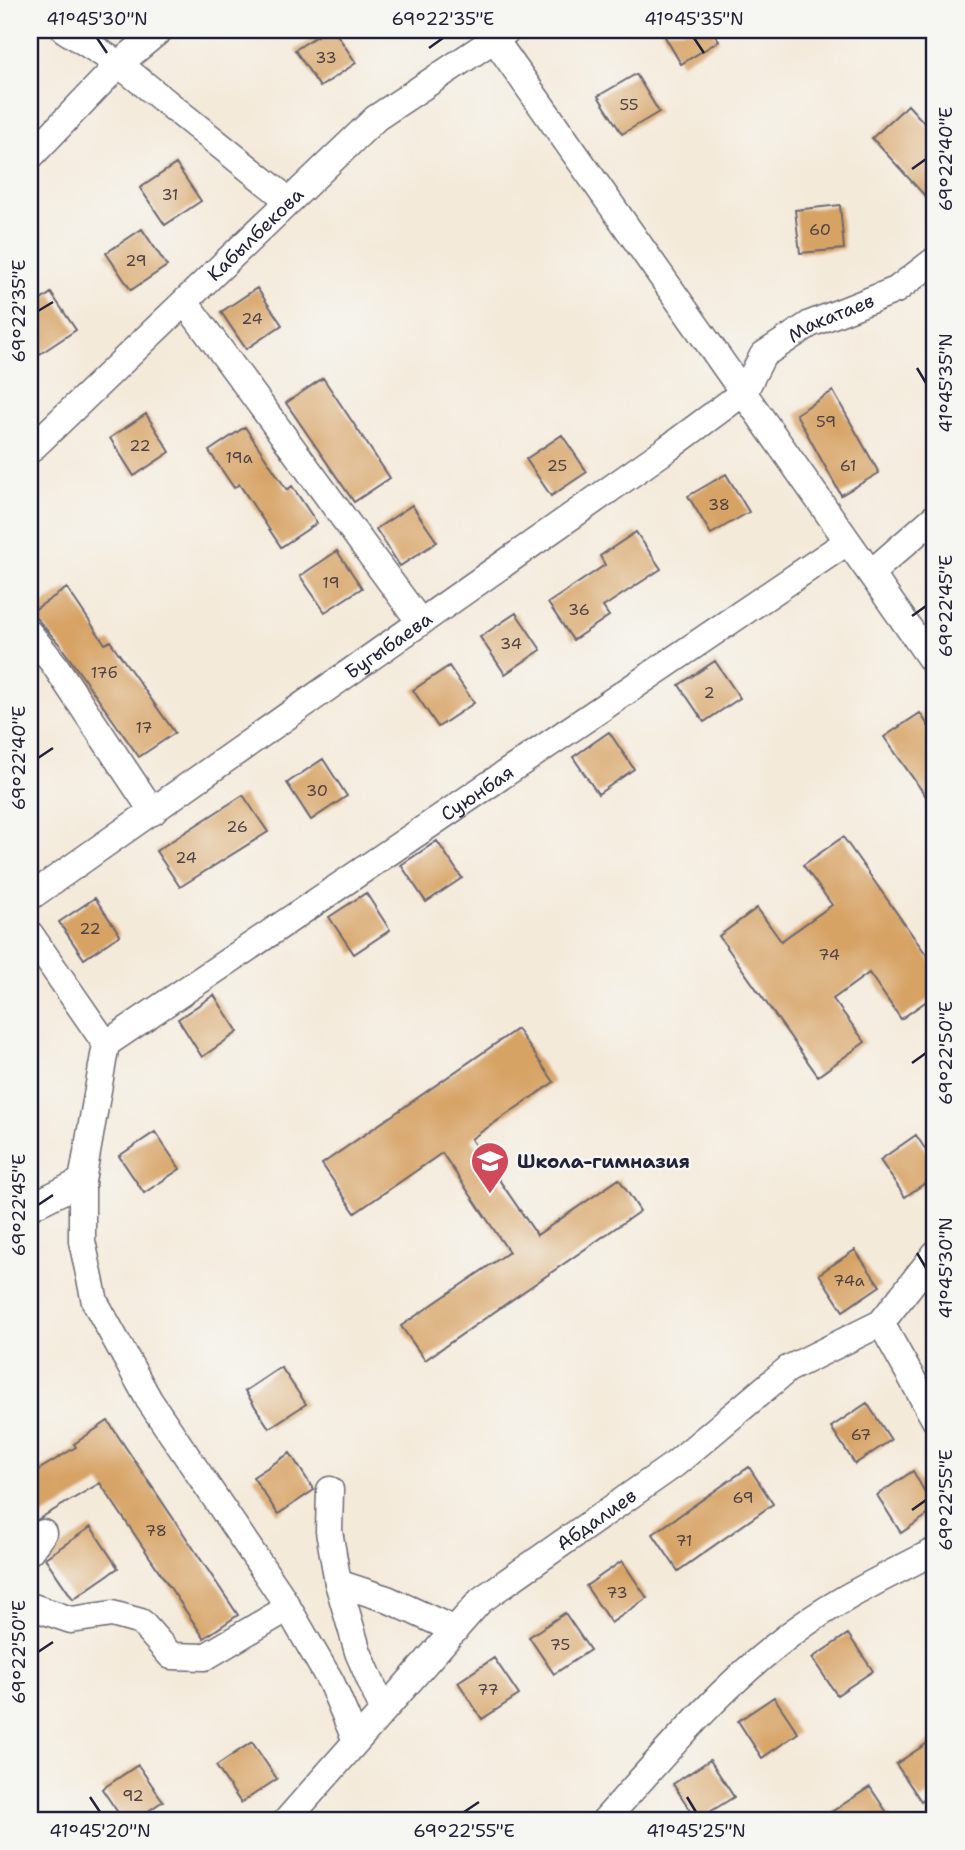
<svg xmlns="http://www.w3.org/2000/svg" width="965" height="1850" font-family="'Shantell Sans',sans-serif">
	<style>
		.building { fill: #d7a365 }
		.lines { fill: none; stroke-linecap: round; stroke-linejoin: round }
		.minor-casing { stroke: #6c6873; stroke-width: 29 }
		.minor { stroke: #fff; stroke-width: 26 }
		.ticks { fill: none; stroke: #22223b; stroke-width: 2.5 }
		.labels { text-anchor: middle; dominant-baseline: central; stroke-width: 5; stroke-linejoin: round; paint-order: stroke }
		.number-label { font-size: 16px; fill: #4f4246 }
		.street-label { font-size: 19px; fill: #22223b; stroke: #f6f6f2 }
		.poi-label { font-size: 19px; font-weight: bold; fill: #22223b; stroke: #f6f6f2; text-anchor: start }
		.neatline { fill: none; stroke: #22223b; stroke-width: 2.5 }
		.ticks-label { font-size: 18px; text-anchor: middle; fill: #22223b }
	</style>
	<rect width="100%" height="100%" fill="#f6f6f2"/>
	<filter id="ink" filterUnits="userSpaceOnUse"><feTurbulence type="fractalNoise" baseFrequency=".0143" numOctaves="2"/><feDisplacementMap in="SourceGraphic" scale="14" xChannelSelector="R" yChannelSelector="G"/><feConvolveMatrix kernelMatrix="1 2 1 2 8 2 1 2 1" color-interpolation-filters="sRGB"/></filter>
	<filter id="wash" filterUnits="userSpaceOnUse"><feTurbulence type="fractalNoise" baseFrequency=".00686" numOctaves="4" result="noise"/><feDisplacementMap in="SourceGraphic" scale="28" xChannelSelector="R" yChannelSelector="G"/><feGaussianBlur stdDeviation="1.57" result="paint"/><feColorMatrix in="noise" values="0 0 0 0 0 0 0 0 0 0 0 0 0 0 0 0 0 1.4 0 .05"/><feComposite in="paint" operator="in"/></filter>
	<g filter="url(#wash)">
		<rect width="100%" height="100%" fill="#f4eada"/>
		<g id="blocks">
			<path class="building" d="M 326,30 L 334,30 L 356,63 L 320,87 L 295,50 Z
				M 661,30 L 712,30 L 719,41 L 681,64 Z
				M 636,74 L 659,112 L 622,134 L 598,96 Z
				M 908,105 L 935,135 L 935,207 L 872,138 Z
				M 176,164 L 201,201 L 165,225 L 140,188 Z
				M 840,205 L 844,249 L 800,253 L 795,210 Z
				M 142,229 L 167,266 L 131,290 L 106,253 Z
				M 257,288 L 282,325 L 246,349 L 221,312 Z
				M 51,293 L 76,330 L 40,354 L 30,340 L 30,308 Z
				M 323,378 L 390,478 L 354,502 L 286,403 Z
				M 833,391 L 879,473 L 841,495 L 796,414 Z
				M 146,414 L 170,452 L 134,476 L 110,438 Z
				M 245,427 L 287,490 L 292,486 L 317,523 L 281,547 L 239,484 L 234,488 L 209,451 Z
				M 562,435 L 587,472 L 551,496 L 526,459 Z
				M 726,474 L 749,512 L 711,534 L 688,496 Z
				M 412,505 L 437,542 L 400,566 L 376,529 Z
				M 636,532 L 661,569 L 603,607 L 609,616 L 573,640 L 548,603 L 605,565 L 600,556 Z
				M 337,551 L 362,588 L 325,612 L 300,576 Z
				M 67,588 L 105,644 L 110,641 L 175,733 L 139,757 L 60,645 L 31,612 Z
				M 516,613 L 541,650 L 505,674 L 480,637 Z
				M 715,661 L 740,698 L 704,722 L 679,685 Z
				M 449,666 L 474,703 L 438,727 L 413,690 Z
				M 920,713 L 935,736 L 935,809 L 884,737 Z
				M 609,732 L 634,769 L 598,794 L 573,757 Z
				M 323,759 L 347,796 L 311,820 L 287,783 Z
				M 243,795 L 268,832 L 180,887 L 156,851 Z
				M 843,837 L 935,967 L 935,995 L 901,1019 L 869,973 L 833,999 L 865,1042 L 818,1076 L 719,936 L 757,908 L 781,941 L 832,905 L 803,865 Z
				M 437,841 L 462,878 L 426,902 L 401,865 Z
				M 366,893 L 390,930 L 354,954 L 329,917 Z
				M 95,898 L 120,935 L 84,959 L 59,922 Z
				M 214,995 L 238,1032 L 202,1057 L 178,1019 Z
				M 517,1029 L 554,1082 L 471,1139 L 537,1235 L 619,1179 L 640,1211 L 425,1360 L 401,1326 L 509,1252 L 442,1153 L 355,1213 L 322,1164 Z
				M 155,1132 L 180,1169 L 144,1193 L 119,1156 Z
				M 916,1135 L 935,1164 L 935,1176 L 905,1197 L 880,1160 Z
				M 855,1250 L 880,1286 L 843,1311 L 819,1274 Z
				M 281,1367 L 306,1404 L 269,1428 L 245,1391 Z
				M 867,1403 L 891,1440 L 855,1464 L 831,1427 Z
				M 108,1421 L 238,1615 L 204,1638 L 100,1483 L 30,1524 L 30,1475 L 76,1447 L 74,1444 Z
				M 290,1453 L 314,1490 L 278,1514 L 253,1477 Z
				M 749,1467 L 773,1504 L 678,1571 L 653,1534 Z
				M 913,1471 L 935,1510 L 901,1533 L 877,1495 Z
				M 91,1527 L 118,1568 L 73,1599 L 45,1558 Z
				M 622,1561 L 647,1598 L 611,1623 L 586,1586 Z
				M 565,1613 L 590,1650 L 554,1674 L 529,1637 Z
				M 848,1634 L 873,1671 L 837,1695 L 812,1658 Z
				M 494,1658 L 519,1695 L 482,1719 L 458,1682 Z
				M 774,1697 L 798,1733 L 762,1758 L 738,1721 Z
				M 935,1738 L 935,1791 L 921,1801 L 896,1764 Z
				M 252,1742 L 277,1779 L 241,1803 L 216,1766 Z
				M 710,1760 L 734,1797 L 697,1820 L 673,1784 Z
				M 138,1765 L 163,1801 L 135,1820 L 123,1820 L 102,1789 Z
				M 870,1787 L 892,1820 L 819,1820 Z"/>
		</g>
	</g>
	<g filter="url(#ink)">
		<use href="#blocks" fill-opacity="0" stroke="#6c6873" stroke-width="2"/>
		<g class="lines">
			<defs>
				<g id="minor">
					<path d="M 65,30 L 119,64 L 288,200"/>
					<path d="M 488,30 L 935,665"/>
					<path d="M 30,157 L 119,64 L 160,30"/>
					<path d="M 185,302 L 420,622"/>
					<path id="s1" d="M 30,450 L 376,118 L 508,30"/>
					<path d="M 871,573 L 935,517"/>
					<path d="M 30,634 L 54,664 L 153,812"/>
					<path id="s2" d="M 30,897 L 667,449 L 744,392 L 763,355 L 810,324 L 896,290 L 935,260"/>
					<path d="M 30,934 L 106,1044 L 82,1181 L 82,1241 L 95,1302 L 149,1400 L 280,1594 L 331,1682 L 356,1741"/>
					<path id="s3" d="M 106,1044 L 847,542"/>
					<path d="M 30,1207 L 82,1181"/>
					<path d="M 881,1323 L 935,1420"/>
					<path d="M 330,1490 L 329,1531 L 338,1583 L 387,1599 L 455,1630"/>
					<path d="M 30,1551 L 43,1533"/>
					<path d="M 338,1583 L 358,1652 L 383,1710"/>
					<path d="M 30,1606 L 71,1620 L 112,1614 L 141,1622 L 171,1656 L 205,1657 L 288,1608"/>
					<path id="s4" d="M 287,1820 L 481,1600 L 675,1464 L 788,1369 L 881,1323 L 935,1254"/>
					<path d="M 605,1820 C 660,1759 713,1695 778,1644 C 824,1606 882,1578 935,1551"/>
				</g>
			</defs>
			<use href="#minor" class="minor-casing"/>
			<use href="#minor" class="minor"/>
		</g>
	</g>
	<path class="ticks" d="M 97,38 L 107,53M 694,38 L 704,53M 429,48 L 443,38M 912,169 L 926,159M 38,311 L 53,302M 917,368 L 926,383M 912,616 L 926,606M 38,758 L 53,748M 912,1063 L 926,1053M 38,1205 L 53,1195M 917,1253 L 926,1268M 912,1510 L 926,1500M 38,1652 L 53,1642M 90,1797 L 100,1812M 687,1797 L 696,1812M 464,1812 L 479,1802"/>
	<defs>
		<symbol id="school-pin" viewBox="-11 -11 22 30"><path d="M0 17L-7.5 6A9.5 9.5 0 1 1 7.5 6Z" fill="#d1495b" stroke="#f6f6f2"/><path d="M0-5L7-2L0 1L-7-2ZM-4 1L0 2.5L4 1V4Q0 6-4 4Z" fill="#fff"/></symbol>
	</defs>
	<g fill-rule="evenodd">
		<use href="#school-pin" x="468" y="1139" width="44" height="60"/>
	</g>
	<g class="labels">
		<g class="number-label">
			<text x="326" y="57">33</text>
			<text x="629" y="104">55</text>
			<text x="170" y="194">31</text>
			<text x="820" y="229">60</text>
			<text x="136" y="260">29</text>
			<text x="252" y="318">24</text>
			<text x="826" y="421">59</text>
			<text x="140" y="445">22</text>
			<text x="239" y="457">19а</text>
			<text x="557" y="465">25</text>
			<text x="848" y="465">61</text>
			<text x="719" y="504">38</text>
			<text x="331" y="582">19</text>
			<text x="579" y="609">36</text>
			<text x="511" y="643">34</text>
			<text x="104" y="672">17б</text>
			<text x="709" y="692">2</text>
			<text x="144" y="727">17</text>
			<text x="317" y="790">30</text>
			<text x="237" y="826">26</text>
			<text x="186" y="857">24</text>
			<text x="90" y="928">22</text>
			<text x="829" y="954">74</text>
			<text x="849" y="1280">74а</text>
			<text x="861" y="1434">67</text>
			<text x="743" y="1497">69</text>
			<text x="156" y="1530">78</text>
			<text x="684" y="1540">71</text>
			<text x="617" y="1592">73</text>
			<text x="560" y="1644">75</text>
			<text x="488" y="1689">77</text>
			<text x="133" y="1795">92</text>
		</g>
		<g class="street-label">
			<text stroke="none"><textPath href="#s1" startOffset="312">Кабылбекова</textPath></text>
			<text stroke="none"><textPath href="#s2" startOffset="994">Макатаев</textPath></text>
			<text stroke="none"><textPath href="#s2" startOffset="438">Бугыбаева</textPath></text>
			<text stroke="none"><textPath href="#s3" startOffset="448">Суюнбая</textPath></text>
			<text stroke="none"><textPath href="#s4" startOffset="434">Абдалиев</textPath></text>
		</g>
		<g class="poi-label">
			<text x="517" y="1161">Школа-гимназия</text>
		</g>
	</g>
	<rect width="965" height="1850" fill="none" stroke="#f6f6f2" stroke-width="77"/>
	<rect x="38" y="38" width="888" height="1774" class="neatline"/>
	<g class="ticks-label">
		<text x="97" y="25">41°45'30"N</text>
		<text x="443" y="25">69°22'35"E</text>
		<text x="694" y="25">41°45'35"N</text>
		<text transform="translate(946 159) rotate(-90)" y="6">69°22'40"E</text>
		<text transform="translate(19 311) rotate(-90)" y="6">69°22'35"E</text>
		<text transform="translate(946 383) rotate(-90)" y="6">41°45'35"N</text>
		<text transform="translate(946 606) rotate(-90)" y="6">69°22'45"E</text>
		<text transform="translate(19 758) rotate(-90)" y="6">69°22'40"E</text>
		<text transform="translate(946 1053) rotate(-90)" y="6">69°22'50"E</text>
		<text transform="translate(19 1205) rotate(-90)" y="6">69°22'45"E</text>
		<text transform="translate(946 1268) rotate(-90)" y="6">41°45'30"N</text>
		<text transform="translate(946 1500) rotate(-90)" y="6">69°22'55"E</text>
		<text transform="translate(19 1652) rotate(-90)" y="6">69°22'50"E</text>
		<text x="100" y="1837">41°45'20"N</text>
		<text x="464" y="1837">69°22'55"E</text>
		<text x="696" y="1837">41°45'25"N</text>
	</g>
</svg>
